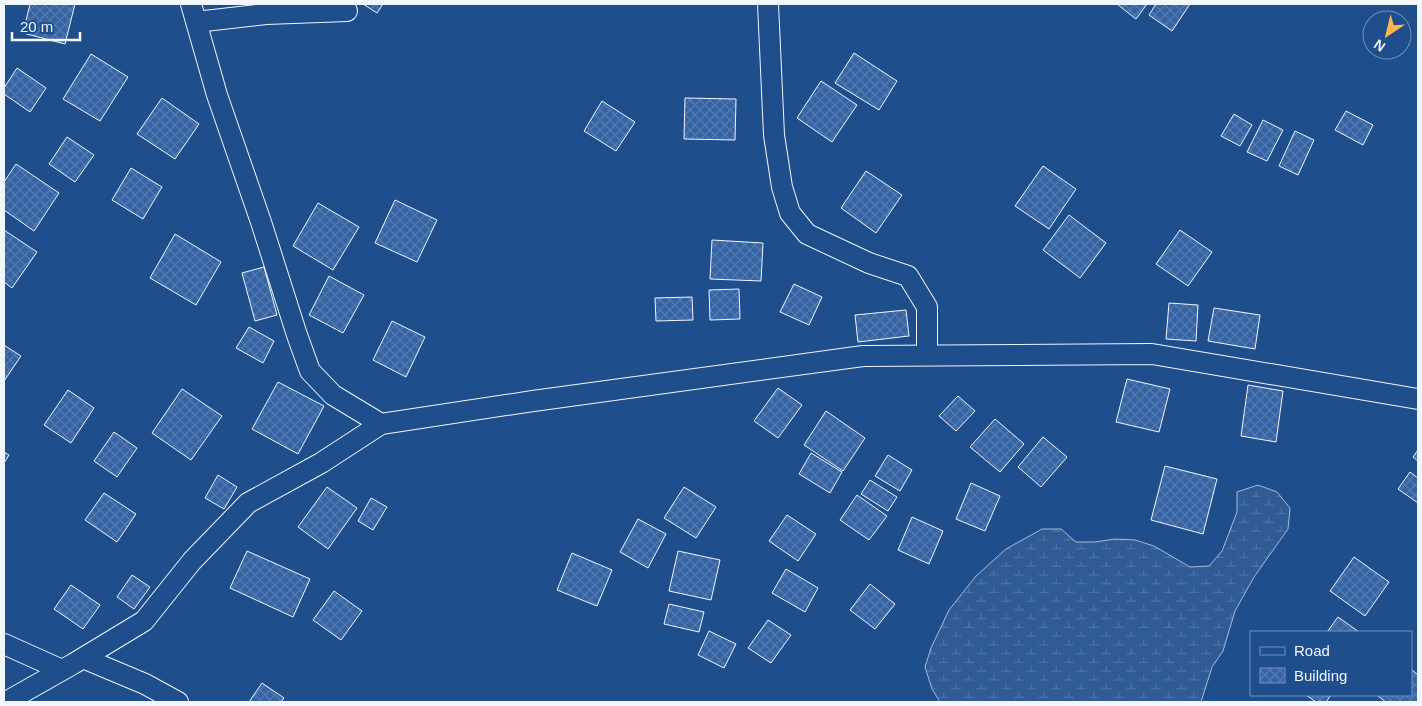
<svg xmlns="http://www.w3.org/2000/svg" width="1422" height="706" font-family="Arial,sans-serif">
<defs>
<pattern id="wetland-marsh" width="20" height="14" patternUnits="userSpaceOnUse" patternTransform="scale(1.25)"><rect width="20" height="14" fill="#305b95"/><path d="M1 5h8M5 5V1M11 12h8M15 12V8" fill="none" stroke="#4e73a5"/></pattern>
<pattern id="building-cross-hatch" width="8" height="8" patternUnits="userSpaceOnUse" patternTransform="scale(1.25)"><rect width="8" height="8" fill="#3563a3"/><path d="M0 0l8 8M0 8l8-8" fill="none" stroke="#537ab1"/></pattern>
</defs>
<rect width="100%" height="100%" fill="#1f4e8c"/>
<path fill="url(#wetland-marsh)" stroke="#a8bbd7" d="M 1258,485 L 1277,492 L 1290,508 L 1288,529 L 1254,577 L 1235,611 L 1223,651 L 1212,667 L 1201,702 L 940,702 L 932,689 L 925,667 L 931,648 L 949,610 L 976,576 L 1006,549 L 1042,529 L 1061,529 L 1076,542 L 1095,542 L 1115,539 L 1135,540 L 1154,546 L 1190,567 L 1209,566 L 1222,551 L 1237,512 L 1237,492 Z"/>
<path fill="url(#building-cross-hatch)" stroke="#f2f6ff" d="M 30,4 L 75,4 L 65,44 L 23,33 Z
M 363,4 L 383,4 L 377,13 Z
M 1117,4 L 1147,4 L 1136,19 Z
M 1156,4 L 1190,4 L 1172,31 L 1149,15 Z
M 854,53 L 897,81 L 879,110 L 835,83 Z
M 91,54 L 128,77 L 100,121 L 63,99 Z
M 17,68 L 46,88 L 30,112 L 4,94 L 4,88 Z
M 821,81 L 857,105 L 832,142 L 797,118 Z
M 162,98 L 199,124 L 175,159 L 137,134 Z
M 685,98 L 736,99 L 735,140 L 684,139 Z
M 602,101 L 635,122 L 616,151 L 584,131 Z
M 1346,111 L 1373,125 L 1363,145 L 1335,130 Z
M 1234,114 L 1252,125 L 1240,146 L 1221,136 Z
M 1263,120 L 1283,130 L 1267,161 L 1247,152 Z
M 1295,131 L 1314,140 L 1298,175 L 1279,166 Z
M 67,137 L 94,155 L 75,182 L 49,164 Z
M 16,164 L 59,193 L 34,231 L 4,210 L 4,182 Z
M 1043,166 L 1076,189 L 1049,229 L 1015,206 Z
M 131,168 L 162,187 L 143,219 L 112,200 Z
M 866,171 L 902,195 L 876,233 L 841,208 Z
M 395,200 L 437,220 L 417,262 L 375,243 Z
M 318,203 L 359,227 L 333,270 L 293,246 Z
M 1069,215 L 1106,243 L 1080,278 L 1043,250 Z
M 4,230 L 37,252 L 12,288 L 4,282 Z
M 1180,230 L 1212,252 L 1188,286 L 1156,264 Z
M 175,234 L 221,262 L 196,305 L 150,278 Z
M 712,240 L 763,243 L 761,281 L 710,279 Z
M 264,267 L 277,315 L 255,321 L 242,273 Z
M 329,276 L 364,295 L 343,333 L 309,315 Z
M 794,284 L 822,297 L 809,325 L 780,312 Z
M 739,289 L 740,319 L 710,320 L 709,290 Z
M 692,297 L 693,320 L 656,321 L 655,298 Z
M 1169,303 L 1198,305 L 1196,341 L 1166,339 Z
M 1214,308 L 1260,315 L 1255,349 L 1208,341 Z
M 906,310 L 909,336 L 858,342 L 855,315 Z
M 392,321 L 425,337 L 406,377 L 373,360 Z
M 249,327 L 274,341 L 263,363 L 236,348 Z
M 4,345 L 21,356 L 4,381 Z
M 1127,379 L 1170,389 L 1159,432 L 1116,422 Z
M 278,382 L 324,406 L 298,454 L 252,429 Z
M 1248,385 L 1283,391 L 1276,442 L 1241,436 Z
M 778,388 L 802,405 L 778,438 L 754,421 Z
M 182,389 L 222,416 L 191,460 L 152,433 Z
M 68,390 L 94,408 L 71,443 L 44,425 Z
M 958,396 L 975,411 L 956,431 L 939,416 Z
M 826,411 L 865,438 L 843,471 L 804,445 Z
M 995,419 L 1024,444 L 1000,472 L 970,447 Z
M 114,432 L 137,448 L 117,477 L 94,461 Z
M 1043,437 L 1067,457 L 1041,487 L 1018,467 Z
M 1418,450 L 1418,461 L 1413,457 Z
M 4,452 L 9,455 L 4,463 Z
M 811,453 L 842,472 L 830,493 L 799,474 Z
M 888,455 L 912,470 L 900,491 L 875,476 Z
M 1165,466 L 1217,479 L 1203,534 L 1151,520 Z
M 1410,472 L 1418,478 L 1418,503 L 1398,489 Z
M 218,475 L 237,487 L 224,509 L 205,498 Z
M 870,480 L 897,497 L 888,511 L 861,494 Z
M 971,483 L 1000,496 L 985,531 L 956,519 Z
M 327,487 L 357,508 L 328,549 L 298,527 Z
M 684,487 L 716,507 L 696,538 L 664,518 Z
M 104,493 L 136,514 L 117,542 L 85,520 Z
M 857,495 L 887,516 L 869,540 L 840,520 Z
M 371,498 L 387,507 L 373,530 L 358,521 Z
M 787,515 L 816,534 L 798,561 L 769,541 Z
M 912,517 L 943,531 L 929,564 L 898,550 Z
M 638,519 L 666,534 L 648,568 L 620,552 Z
M 247,551 L 310,579 L 293,617 L 230,588 Z
M 678,551 L 720,560 L 711,600 L 669,591 Z
M 572,553 L 612,570 L 597,606 L 557,590 Z
M 1354,557 L 1389,582 L 1365,616 L 1330,591 Z
M 786,569 L 818,588 L 805,612 L 772,593 Z
M 132,575 L 150,587 L 134,609 L 117,597 Z
M 870,584 L 895,604 L 875,629 L 850,610 Z
M 71,585 L 100,605 L 83,629 L 54,609 Z
M 334,591 L 362,611 L 341,640 L 313,620 Z
M 669,604 L 704,612 L 699,632 L 664,624 Z
M 1338,617 L 1359,632 L 1327,632 Z
M 768,620 L 791,635 L 771,663 L 748,648 Z
M 709,631 L 736,644 L 724,668 L 698,655 Z
M 1411,669 L 1418,675 L 1418,702 L 1386,702 L 1378,696 L 1379,695 L 1411,695 Z
M 262,683 L 284,698 L 281,702 L 249,702 Z
M 1306,695 L 1331,695 L 1326,702 L 1316,702 Z"/>
<g fill="none" stroke-linecap="round" stroke-linejoin="round">
<g stroke="#f2f6ff" stroke-width="22">
<path id="street" d="M 191,4 L 217,95 L 261,222 L 297,335 L 310,371 L 333,395 L 381,424
M 768,4 L 774,135 L 782,187 L 790,213 L 807,234 L 869,263 L 908,276 L 927,307 L 927,355
M 196,22 L 266,14 L 347,11
M 4,644 L 62,670
M 83,658 L 145,684 L 178,702
M 6,702 L 73,664 L 144,621 L 192,561 L 248,503 L 321,463 L 381,424 L 533,401 L 863,356 L 1152,354 L 1418,399"/>
</g>
<use href="#street" stroke="#1f4e8c" stroke-width="20"/>
</g>
<rect width="1422" height="706" fill="none" stroke="#f2f6ff" stroke-width="10"/>
<rect x="1250" y="631" width="162" height="65" fill="#1f4e8c" stroke="#7391ba"/>
<rect x="1260" y="647" width="25" height="8" fill="#1f4e8c" stroke="#7391ba"/>
<text x="1294" y="656" font-size="15" fill="#f2f6ff">Road</text>
<rect x="1260" y="668" width="25" height="15" fill="url(#building-cross-hatch)" stroke="#7391ba"/>
<text x="1294" y="681" font-size="15" fill="#f2f6ff">Building</text>
<g transform="translate(1387 35) rotate(215)"><circle r="24" fill="#1f4e8c" stroke="#7391ba"/>
<path d="M0-4L9 19L0 12L-9 19Z" fill="#ffb74d"/>
<text y="-8" font-size="14" font-weight="bold" text-anchor="middle" fill="#f2f6ff">N</text>
</g>
<path d="M12 32v8h68v-8" fill="none" stroke="#f2f6ff" stroke-width="2.5"/>
<text x="20" y="32" font-size="15" fill="#f2f6ff" stroke="#1f4e8c" stroke-width="4" paint-order="stroke">20 m</text>
</svg>
